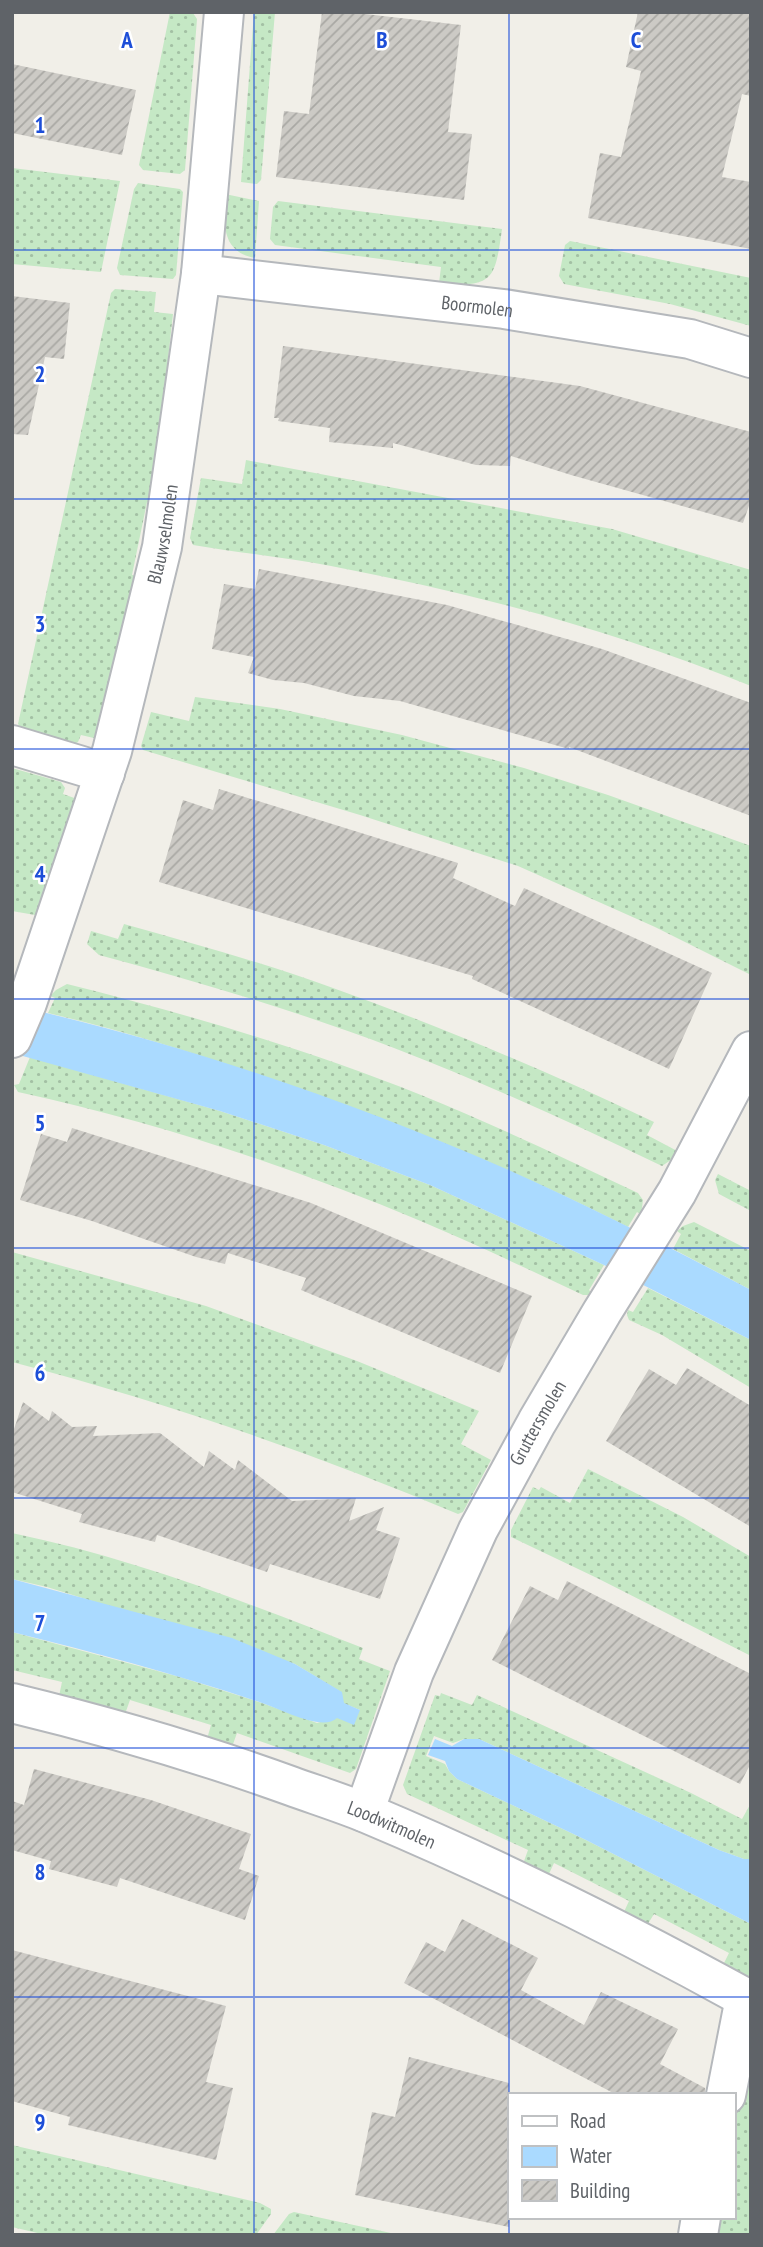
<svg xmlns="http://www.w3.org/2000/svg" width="763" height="2247" font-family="'PT Sans Narrow',sans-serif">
<defs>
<pattern id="grass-dots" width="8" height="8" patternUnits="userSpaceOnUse" patternTransform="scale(1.75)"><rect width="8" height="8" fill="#c5e8c5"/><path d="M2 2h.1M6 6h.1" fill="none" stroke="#a3c0a4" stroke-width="1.8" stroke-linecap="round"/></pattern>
<pattern id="building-hatch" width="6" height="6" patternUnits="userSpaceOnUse" patternTransform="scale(1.75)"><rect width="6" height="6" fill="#cccac5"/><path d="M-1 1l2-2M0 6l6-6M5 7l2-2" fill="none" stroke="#a9a8a4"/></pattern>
</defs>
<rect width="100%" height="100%" fill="#f1efe8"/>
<path fill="url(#grass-dots)" d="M 170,12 L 193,13 L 197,19 L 185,170 L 180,174 L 143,170 L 139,165 Z
M 254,12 L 275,12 L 261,180 L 257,184 L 241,182 Z
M 12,168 L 120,181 L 101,272 L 12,264 Z
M 138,183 L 180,189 L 183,192 L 176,275 L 173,279 L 120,275 L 117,268 L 134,189 Z
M 225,194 L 259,201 L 255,258 C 220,252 224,221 225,194 Z
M 278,201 L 502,229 C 495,280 493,288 439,283 L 441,267 L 275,245 L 270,239 L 273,207 Z
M 570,241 L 751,278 L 751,326 L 670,304 L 564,284 L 559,276 L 565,245 Z
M 115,289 L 156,292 L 154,312 L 173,314 L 167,368 L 174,369 L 154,503 L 147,502 L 132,575 L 139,576 L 98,739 L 81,735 L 78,742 L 74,744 L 22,729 L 18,724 L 111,293 Z
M 246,460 L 612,529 L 751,570 L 751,686 C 616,631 473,593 331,566 C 285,557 239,553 193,545 L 190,538 L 201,478 L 242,484 Z
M 195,697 L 280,709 L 402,735 L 524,768 L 608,795 L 751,846 L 751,975 L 655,927 L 518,866 L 360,815 L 143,750 L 141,746 L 151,712 L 189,721 Z
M 12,768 L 61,782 L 65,788 L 63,794 L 80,800 L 43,909 L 35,915 L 12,911 Z
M 124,924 C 194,944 265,963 333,988 C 442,1027 549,1072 654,1122 L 647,1135 L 681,1153 L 662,1166 C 574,1124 485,1083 394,1048 C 297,1011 199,982 99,955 L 87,944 L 91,931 L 118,939 Z
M 67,984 C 187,1014 306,1049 421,1095 C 495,1125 566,1159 638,1193 L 643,1200 L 641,1215 L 637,1212 L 628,1227 C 524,1174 418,1131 308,1093 C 223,1062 137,1034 48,1013 L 55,998 L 50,996 L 56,990 Z
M 30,1057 L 220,1111 L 324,1145 L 430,1185 L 604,1265 L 589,1290 L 592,1293 L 590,1295 L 583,1295 C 530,1270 477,1245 423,1222 C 293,1167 156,1122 18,1092 L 14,1085 L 19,1084 Z
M 718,1174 L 751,1191 L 751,1211 L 719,1194 L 715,1180 Z
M 694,1222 L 751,1251 L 751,1290 L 673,1249 L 681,1234 L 677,1231 L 683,1226 Z
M 12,1252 L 206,1306 L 357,1361 L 479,1411 L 461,1444 L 491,1460 L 463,1512 L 458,1514 C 313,1453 165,1402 12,1362 Z
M 648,1288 L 751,1340 L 751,1388 L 662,1335 L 629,1320 L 627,1315 L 628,1310 L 633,1312 Z
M 588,1469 L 683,1517 L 751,1557 L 751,1656 L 597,1578 L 511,1537 L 511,1530 L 533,1487 L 539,1490 L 541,1487 L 570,1503 Z
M 12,1533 C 133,1558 249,1603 363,1648 L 359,1659 L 390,1671 L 356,1769 L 350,1773 L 237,1733 L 232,1747 L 207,1739 L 211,1725 L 130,1700 L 125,1714 L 59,1696 L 62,1682 L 12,1670 L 12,1632 L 180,1677 L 262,1703 L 317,1723 L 360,1710 L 343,1703 L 341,1692 L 295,1664 L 47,1587 L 12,1579 Z
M 441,1693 L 472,1705 L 477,1695 L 691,1793 L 742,1819 L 751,1803 L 751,1859 L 744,1859 L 719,1850 L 479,1739 L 464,1739 L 453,1743 L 434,1736 L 426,1756 L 445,1764 L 449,1771 L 457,1779 L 586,1840 L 751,1924 L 751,1982 L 722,1967 L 729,1953 L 654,1914 L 646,1927 L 623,1914 L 629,1901 L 554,1863 L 548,1876 L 523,1864 L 528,1850 L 407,1794 L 403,1785 L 435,1695 L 440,1696 Z
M 744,2080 L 751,2082 L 751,2235 L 713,2235 L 716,2217 L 733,2217 L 733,2132 Z
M 12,2145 L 260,2203 L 271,2209 L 271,2214 L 256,2235 L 46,2235 L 12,2227 Z
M 294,2212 L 400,2235 L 273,2235 L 289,2214 Z"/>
<path fill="#aadaff" d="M 12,1005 C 180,1043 346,1099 504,1168 C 588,1205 669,1247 751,1290 L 751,1340 L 604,1265 L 430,1185 L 324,1145 L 220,1111 L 12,1053 Z
M 12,1579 L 232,1638 L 295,1664 L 342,1692 L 344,1703 L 360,1710 L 354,1725 L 337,1718 C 322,1732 281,1709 262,1703 C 180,1675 96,1653 12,1632 Z
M 435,1739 L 452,1746 L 464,1739 L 479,1739 L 719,1850 L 744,1859 L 751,1859 L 751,1924 L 586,1840 L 457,1779 L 449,1771 L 445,1761 L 428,1755 Z"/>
<path fill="url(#building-hatch)" d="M 322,12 L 348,12 L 461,25 L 448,132 L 472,134 L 464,200 L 276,177 L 284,111 L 309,114 Z
M 638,12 L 751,12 L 751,96 L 742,94 L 722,177 L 751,182 L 751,249 L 588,218 L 600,153 L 621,157 L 641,71 L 626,67 Z
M 12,64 L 136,90 L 122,155 L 12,133 Z
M 12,296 L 70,303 L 64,359 L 45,357 L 28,435 L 12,434 Z
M 283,346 L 580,386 L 751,432 L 751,500 L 743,523 L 571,475 L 511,456 L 510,466 L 476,465 L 393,443 L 393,448 L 329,442 L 330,428 L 278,421 L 279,418 L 274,418 Z
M 259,569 L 447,605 L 602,649 L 751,703 L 751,816 L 569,747 L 569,749 L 400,701 L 354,696 L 304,683 L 273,680 L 248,673 L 254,657 L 212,649 L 224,584 L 255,589 Z
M 219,789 L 458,863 L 453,878 L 515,906 L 524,888 L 712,973 L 669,1069 L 472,979 L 473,976 L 159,882 L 183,800 L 213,810 Z
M 72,1128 L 311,1203 L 532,1296 L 500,1373 L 301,1290 L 306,1278 L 228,1253 L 225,1264 L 196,1257 L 92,1221 L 20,1200 L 41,1134 L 67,1142 Z
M 687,1368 L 751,1406 L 751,1527 L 606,1441 L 649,1369 L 676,1385 Z
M 23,1402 L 49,1421 L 52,1411 L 72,1427 L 97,1426 L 93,1436 L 160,1433 L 204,1467 L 209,1451 L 235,1470 L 238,1460 L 292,1501 L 356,1498 L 349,1521 L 384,1507 L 376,1530 L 400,1538 L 380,1599 L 270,1564 L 267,1572 L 157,1535 L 155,1542 L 79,1522 L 82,1514 L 12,1492 L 12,1435 Z
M 567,1581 L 751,1674 L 751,1763 L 740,1784 L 492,1660 L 530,1586 L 558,1600 Z
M 34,1769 L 151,1800 L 251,1834 L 239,1869 L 259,1876 L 245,1920 L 120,1878 L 117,1887 L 49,1869 L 51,1861 L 12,1850 L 12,1801 L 24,1805 Z
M 462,1919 L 538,1958 L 521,1990 L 584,2025 L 601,1992 L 678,2029 L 660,2064 L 705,2088 L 705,2095 L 617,2095 L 404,1983 L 426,1942 L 445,1952 Z
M 12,1950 L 226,2006 L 206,2082 L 233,2088 L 216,2160 L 68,2125 L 70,2117 L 12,2101 Z
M 409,2057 L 509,2083 L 509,2227 L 355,2195 L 372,2112 L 395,2117 Z"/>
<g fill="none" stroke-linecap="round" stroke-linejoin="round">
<g stroke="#b5b8bc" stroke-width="42">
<g id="minor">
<path id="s1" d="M 201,274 L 504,309 L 690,339 L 751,358"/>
<path d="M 12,745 L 105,773"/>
<path id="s2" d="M 12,1038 L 27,1003 L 112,751 L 162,547 L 201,274 L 224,12"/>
<path id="s3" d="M 12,1703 C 107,1726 200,1753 291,1786 C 316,1795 341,1803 366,1813 C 497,1868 626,1932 751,2001"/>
<path id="s4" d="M 364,1812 L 414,1672 L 478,1530 L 537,1422 L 602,1312 L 677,1192 L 751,1051"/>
<path d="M 726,2095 L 745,1998"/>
<path d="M 698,2235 L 701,2217"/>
</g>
</g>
<use href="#minor" stroke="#fff" stroke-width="38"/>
</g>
<path fill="none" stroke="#1d4ed8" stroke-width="2" stroke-opacity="0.55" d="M 254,12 L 254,2235M 509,12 L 509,2235M 12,250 L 751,250M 12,499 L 751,499M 12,749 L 751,749M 12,999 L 751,999M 12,1248 L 751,1248M 12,1498 L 751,1498M 12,1748 L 751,1748M 12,1997 L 751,1997"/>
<g text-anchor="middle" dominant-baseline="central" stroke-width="5" stroke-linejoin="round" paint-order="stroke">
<g font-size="19" fill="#5f6368" stroke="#fff">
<text stroke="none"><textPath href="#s1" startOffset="278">Boormolen</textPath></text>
<text stroke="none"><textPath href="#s2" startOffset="527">Blauwselmolen</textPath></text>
<text stroke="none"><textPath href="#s4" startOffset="427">Gruttersmolen</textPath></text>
<text stroke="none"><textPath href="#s3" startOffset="399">Loodwitmolen</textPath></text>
</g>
</g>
<g font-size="23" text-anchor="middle" font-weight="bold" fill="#1d4ed8" stroke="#fff" stroke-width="5" stroke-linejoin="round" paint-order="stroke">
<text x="127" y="48">A</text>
<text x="382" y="48">B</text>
<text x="636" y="48">C</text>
<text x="40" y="133">1</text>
<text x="40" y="382">2</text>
<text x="40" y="632">3</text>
<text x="40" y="882">4</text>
<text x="40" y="1131">5</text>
<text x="40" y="1381">6</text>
<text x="40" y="1631">7</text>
<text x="40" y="1880">8</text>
<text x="40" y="2130">9</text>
</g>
<rect width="763" height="2247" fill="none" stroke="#5f6368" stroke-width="28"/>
<rect x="508" y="2093" width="228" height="126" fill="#ffffff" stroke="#bfc1c3" stroke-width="2"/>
<rect x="522" y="2116" width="35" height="10" fill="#ffffff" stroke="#bfc1c3" stroke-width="2"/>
<text x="570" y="2128" font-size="21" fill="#5f6368">Road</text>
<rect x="522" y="2146" width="35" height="21" fill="#aadaff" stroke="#bfc1c3" stroke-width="2"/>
<text x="570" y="2163" font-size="21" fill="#5f6368">Water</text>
<rect x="522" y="2180" width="35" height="21" fill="url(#building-hatch)" stroke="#bfc1c3" stroke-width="2"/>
<text x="570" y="2198" font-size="21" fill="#5f6368">Building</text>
</svg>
